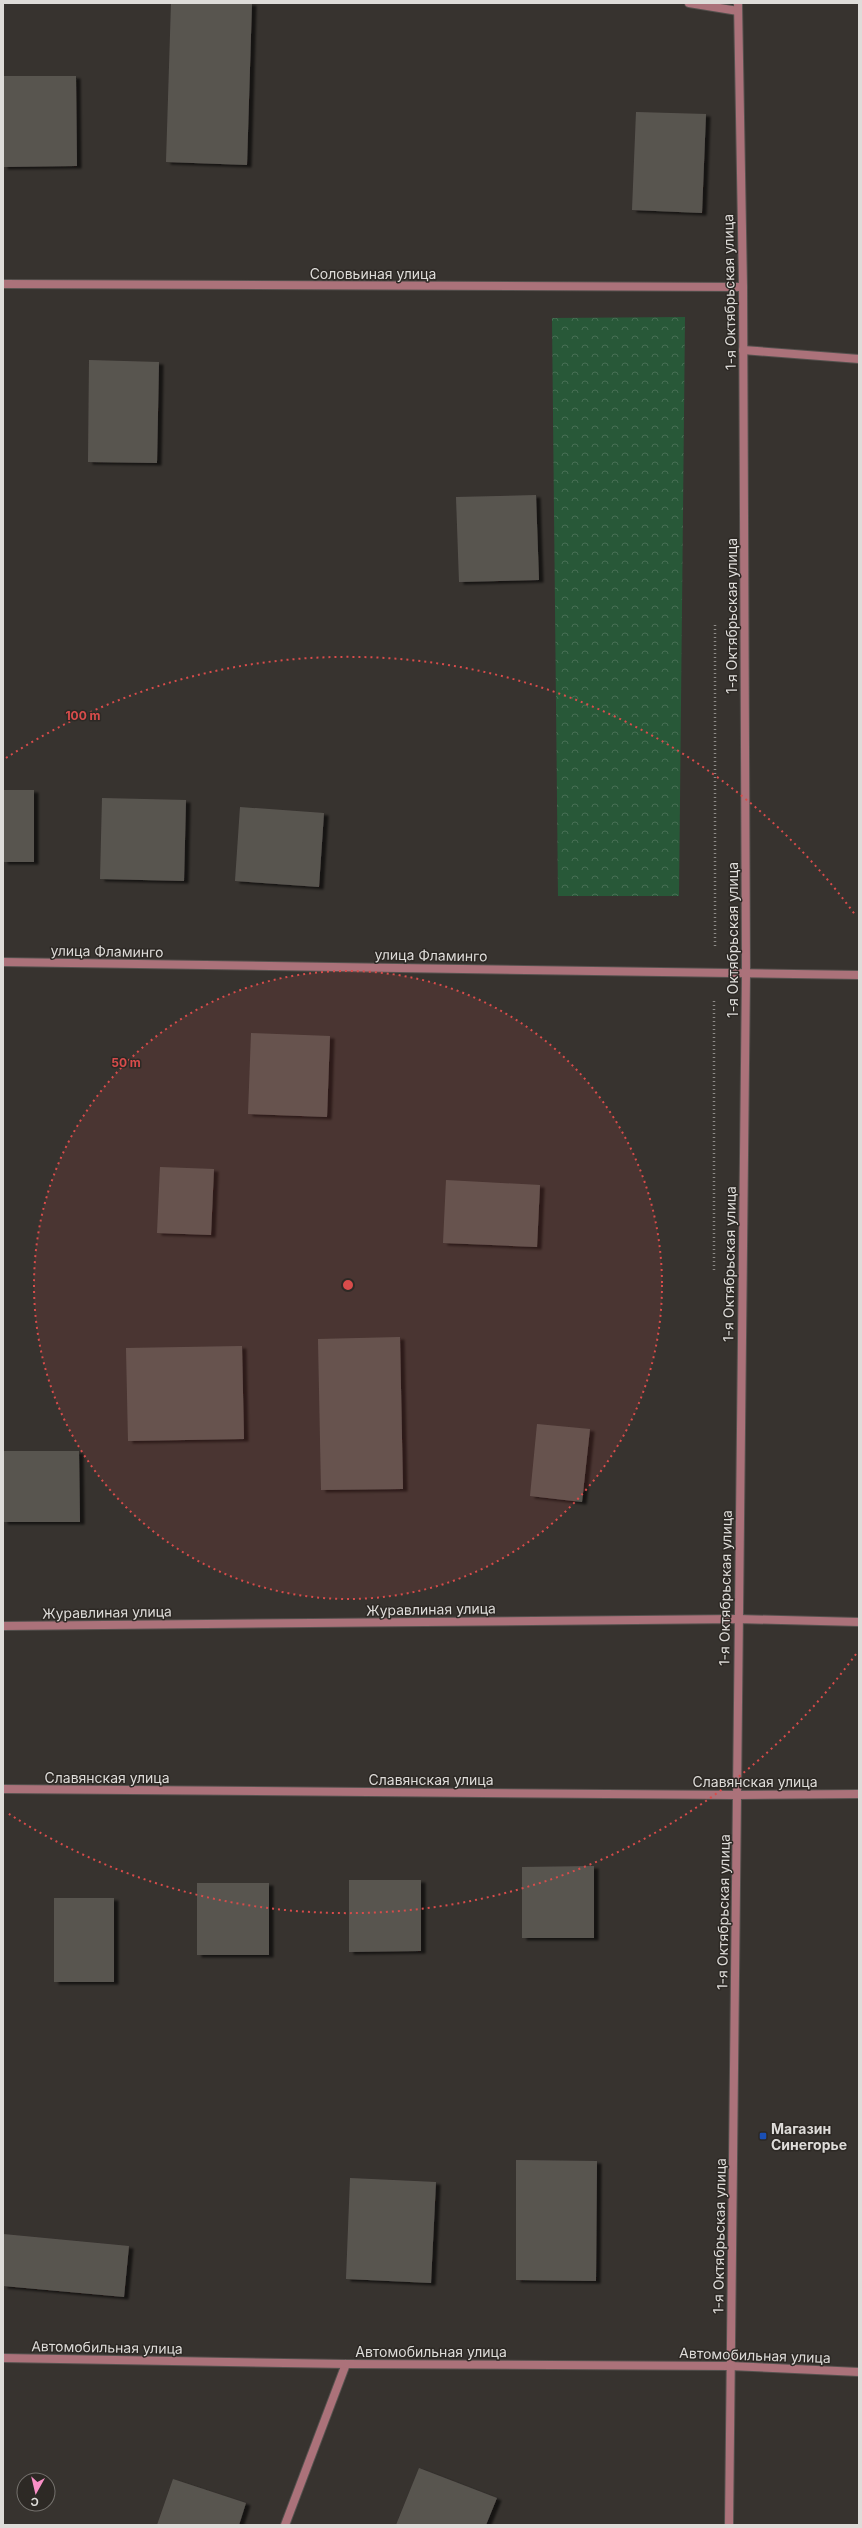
<svg xmlns="http://www.w3.org/2000/svg" width="862" height="2528" font-family="Inter,sans-serif">
<defs>
<pattern id="park-crowns" width="20" height="18" patternUnits="userSpaceOnUse"><rect width="20" height="18" fill="#285838"/><path d="M2 6a3 3 0 1 1 6 0M12 15a3 3 0 1 1 6 0" fill="none" stroke="#476f54"/></pattern>
<filter id="shadow"><feDropShadow dx="4.5" dy="2.5" stdDeviation="1" flood-color="#0009"/></filter>
</defs>
<rect width="100%" height="100%" fill="#37332f"/>
<path fill="url(#park-crowns)" d="M 685,317 L 679,896 L 558,896 L 552,318 Z"/>
<path fill="#595550" filter="url(#shadow)" d="M 171,3 L 252,3 L 247,165 L 166,162 Z
M 3,76 L 76,76 L 77,166 L 3,167 Z
M 636,112 L 706,114 L 702,213 L 632,210 Z
M 89,360 L 159,362 L 157,463 L 88,462 Z
M 536,495 L 539,580 L 459,582 L 456,497 Z
M 3,790 L 34,790 L 34,862 L 3,862 Z
M 102,798 L 186,800 L 184,881 L 100,879 Z
M 240,807 L 324,813 L 319,887 L 235,881 Z
M 251,1033 L 330,1036 L 327,1117 L 248,1114 Z
M 160,1167 L 214,1169 L 211,1235 L 157,1233 Z
M 446,1180 L 540,1185 L 537,1247 L 443,1243 Z
M 400,1337 L 403,1489 L 321,1490 L 318,1339 Z
M 242,1346 L 244,1439 L 128,1441 L 126,1348 Z
M 537,1424 L 590,1429 L 582,1502 L 530,1496 Z
M 3,1451 L 79,1451 L 80,1522 L 3,1522 Z
M 594,1866 L 594,1938 L 522,1938 L 522,1867 Z
M 349,1880 L 421,1880 L 421,1951 L 349,1952 Z
M 197,1883 L 269,1883 L 269,1955 L 197,1955 Z
M 54,1898 L 114,1898 L 114,1982 L 54,1982 Z
M 516,2160 L 597,2161 L 596,2281 L 516,2280 Z
M 350,2178 L 436,2182 L 431,2283 L 346,2279 Z
M 3,2234 L 129,2246 L 124,2297 L 3,2286 Z
M 419,2468 L 497,2498 L 486,2525 L 396,2525 Z
M 173,2479 L 246,2503 L 239,2525 L 157,2525 Z"/>
<g fill="none" stroke-linecap="round" stroke-linejoin="round">
<g stroke="#55514e" stroke-width="10">
<path id="service" d="M 285,2525 L 346,2364"/>
</g>
<g stroke="#55514e" stroke-width="10">
<path id="minor" d="M 689,3 L 738,11
M 3,284 L 743,287
M 743,350 L 859,359
M 3,962 L 859,975
M 3,1626 L 738,1619 L 859,1622
M 3,1789 L 737,1795 L 859,1794
M 3,2358 L 346,2364 L 730,2366 L 859,2372"/>
</g>
<g stroke="#55514e" stroke-width="10">
<path id="tertiary" d="M 729,2525 L 746,973 L 743,287 L 738,3"/>
</g>
<path stroke="#8e8b88" stroke-width="2.5" stroke-dasharray="1 3" stroke-linecap="butt" d="M 715,946 L 715,625
M 714,1270 L 714,999"/>
<use href="#service" stroke="#ab727a" stroke-width="8"/>
<use href="#minor" stroke="#ab727a" stroke-width="8"/>
<use href="#tertiary" stroke="#ab727a" stroke-width="8"/>
</g>
<circle cx="348" cy="1285" r="314" fill="#d84c4b" fill-opacity=".12"/>
<g fill="none" stroke="#d84c4b" stroke-width="2" stroke-dasharray="2 4">
<circle cx="348" cy="1285" r="314"/>
<path d="M856 1654A628 628 0 0 1 6 1812M6 758A628 628 0 0 1 856 916"/>
</g>
<rect fill="#1a4fb4" stroke="#2d2925" stroke-width="1.5" x="759" y="2132" width="8" height="8" rx="2"/>
<g text-anchor="middle" dominant-baseline="central" stroke-width="3" stroke-linejoin="round" paint-order="stroke">
<g font-size="14" fill="#dedcd9" stroke="#2d2925">
<text x="373" y="273">Соловьиная улица</text>
<text transform="translate(729 292) rotate(-91)">1-я Октябрьская улица</text>
<text transform="translate(731 616) rotate(-90)">1-я Октябрьская улица</text>
<text transform="translate(732 940) rotate(-90)">1-я Октябрьская улица</text>
<text transform="translate(107 951) rotate(1)">улица Фламинго</text>
<text transform="translate(431 955) rotate(1)">улица Фламинго</text>
<text transform="translate(729 1264) rotate(-89)">1-я Октябрьская улица</text>
<text transform="translate(725 1588) rotate(-89)">1-я Октябрьская улица</text>
<text transform="translate(431 1609) rotate(-1)">Журавлиная улица</text>
<text transform="translate(107 1612) rotate(-1)">Журавлиная улица</text>
<text x="107" y="1777">Славянская улица</text>
<text x="431" y="1779">Славянская улица</text>
<text x="755" y="1781">Славянская улица</text>
<text transform="translate(723 1912) rotate(-89)">1-я Октябрьская улица</text>
<text transform="translate(719 2236) rotate(-89)">1-я Октябрьская улица</text>
<text transform="translate(107 2347) rotate(1)">Автомобильная улица</text>
<text x="431" y="2351">Автомобильная улица</text>
<text transform="translate(755 2355) rotate(2)">Автомобильная улица</text>
</g>
<g font-size="14" font-weight="bold" fill="#dedcd9" stroke="#2d2925" text-anchor="start">
<text x="771" y="2128">Магазин<tspan x="771" dy="16">Синегорье</tspan></text>
</g>
</g>
<circle cx="348" cy="1285" r="6" fill="#d84c4b" stroke="#2d2925" stroke-width="2"/>
<g font-size="12" text-anchor="middle" font-weight="bold" fill="#d84c4b" stroke="#2d2925" stroke-width="3" stroke-linejoin="round" paint-order="stroke">
<text x="83" y="720">100 m</text>
<text x="126" y="1067">50 m</text>
</g>
<rect width="862" height="2528" fill="none" stroke="#dedcd9" stroke-width="8"/>
<g transform="translate(36 2492) rotate(188)"><circle r="19" fill="#2d2925" stroke="#74716d"/>
<path d="M0-3L7 15L0 10L-7 15Z" fill="#fa8fc7"/>
<text y="-6" font-size="11" font-weight="bold" text-anchor="middle" fill="#dedcd9">С</text>
</g>
</svg>
